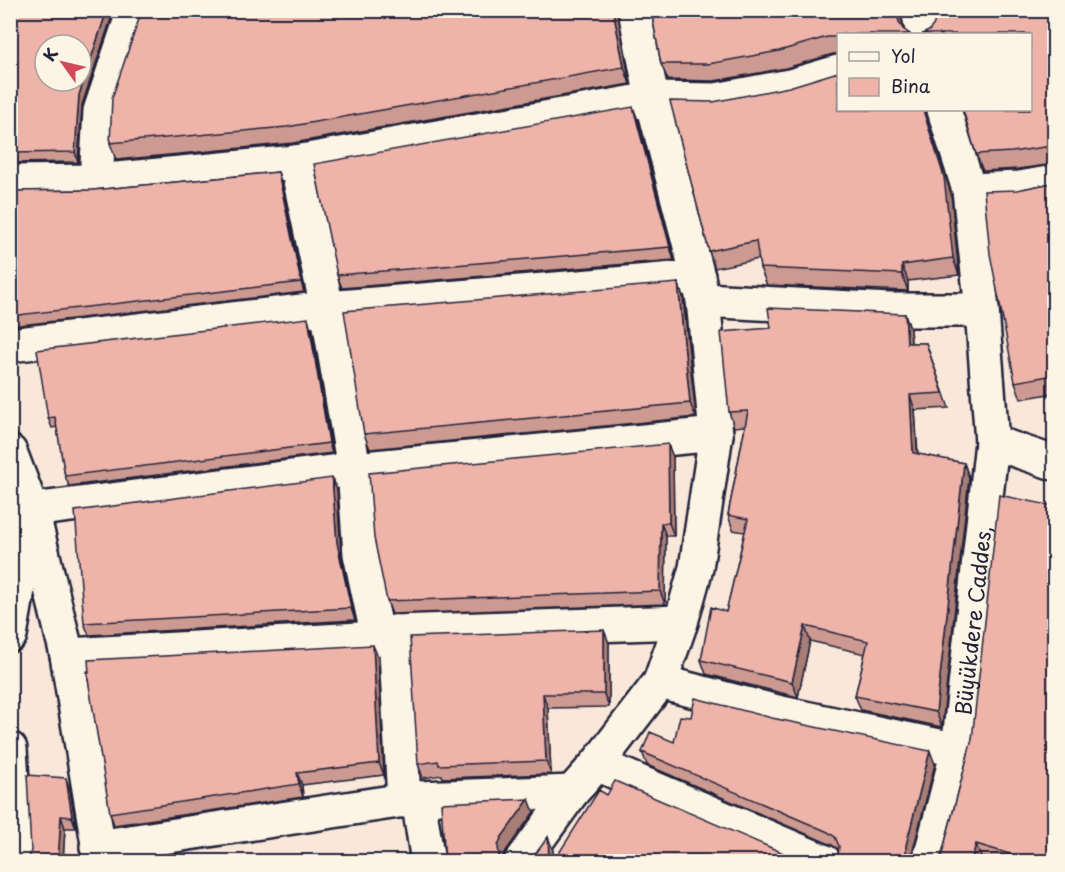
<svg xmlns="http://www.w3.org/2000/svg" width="1065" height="872" font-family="'Playpen Sans',sans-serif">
<rect width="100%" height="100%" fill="#f9e8d9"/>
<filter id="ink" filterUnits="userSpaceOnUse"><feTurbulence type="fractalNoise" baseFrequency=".0167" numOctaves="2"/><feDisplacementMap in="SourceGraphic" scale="12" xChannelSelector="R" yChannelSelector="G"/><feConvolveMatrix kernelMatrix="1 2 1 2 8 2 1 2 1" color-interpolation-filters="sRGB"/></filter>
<g filter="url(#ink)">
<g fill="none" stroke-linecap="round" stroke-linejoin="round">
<g stroke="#22223b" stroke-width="38">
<g id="minor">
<path d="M 918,10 L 923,34"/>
<path d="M 944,110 L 969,190 L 982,310 L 992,442"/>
<path d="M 296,162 L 327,308 L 354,469 L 360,554 L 378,638"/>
<path d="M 96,181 L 100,111 L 131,19 L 128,10"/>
<path d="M 10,182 L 96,181 L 296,162 L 652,99 L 716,100 L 790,86 L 838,72"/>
<path d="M 969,190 L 1020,188 L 1054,182"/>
<path d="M 703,300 L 890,310 L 982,310"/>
<path d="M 10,345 L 327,308 L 698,277"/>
<path d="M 10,452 L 32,510 L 67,655 L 101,862"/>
<path d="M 395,632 L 404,801"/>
<path d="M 10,635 L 32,510 L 354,469 L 716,434"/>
<path d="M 67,655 L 378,638 L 395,632 L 681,622"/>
<path d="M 660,682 L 781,713 L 958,750"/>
<path d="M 10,749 L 17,862"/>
<path d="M 597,764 L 825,862"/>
<path d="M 418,798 L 428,862"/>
<path d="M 97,847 L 418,798 L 572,792"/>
<path d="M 521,862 L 572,792 L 597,764 L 660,682 L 681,622 L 696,568 L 716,434 L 703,300 L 698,277 L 652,99 L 635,10"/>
<path id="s1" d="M 929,862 L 958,750 L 992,442 L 1054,463"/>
</g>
</g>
<use href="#minor" stroke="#fcf5e5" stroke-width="33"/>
</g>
<path fill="#cd9a91" stroke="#22223b" stroke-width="1.5" d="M 10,10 L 110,10 L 111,19 L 82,105 L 78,162 L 10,163 Z
M 142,10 L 617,10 L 630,84 L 293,143 L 116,160 L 110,143 Z
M 651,10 L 900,10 L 903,29 L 838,34 L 838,54 L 833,54 L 786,68 L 714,81 L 668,80 L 661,64 Z
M 1054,10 L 1054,164 L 1018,169 L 983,171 L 976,154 Z
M 926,115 L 951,194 L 959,275 L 908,281 L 908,291 L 767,285 L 760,268 L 759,259 L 715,268 L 709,251 Z
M 638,120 L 674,260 L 342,288 L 337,275 Z
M 278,172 L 281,182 L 304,292 L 12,326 L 10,321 L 10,191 L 93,190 Z
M 1054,182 L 1054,393 L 1021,399 L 1015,382 L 1017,190 L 1052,183 Z
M 678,283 L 683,297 L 696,417 L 370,449 L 364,434 Z
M 905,314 L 910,329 L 911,343 L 926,343 L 949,408 L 915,410 L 918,454 L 964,463 L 969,478 L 942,727 L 861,710 L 855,696 L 865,654 L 810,641 L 798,697 L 706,674 L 701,660 L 726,612 L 745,532 L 733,530 L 728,515 L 745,426 L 734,427 L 729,412 L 771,328 Z
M 311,329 L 332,453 L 69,486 L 65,476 L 57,427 L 52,428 L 48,418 Z
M 673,457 L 674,536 L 666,536 L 665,604 L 392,614 L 387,601 Z
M 337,490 L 341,555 L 355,620 L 89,635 L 84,623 Z
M 609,643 L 609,707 L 548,708 L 551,774 L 443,778 L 442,775 L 423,778 L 418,764 Z
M 378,657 L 384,775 L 302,785 L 303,797 L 114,825 L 110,813 Z
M 972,739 L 1054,861 L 995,861 L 981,857 L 942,854 Z
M 674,742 L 935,764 L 911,858 L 911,861 L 838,856 L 838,849 L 832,845 L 647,765 L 642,752 Z
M 70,790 L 76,828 L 65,828 L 63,861 L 27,861 Z"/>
<path fill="#a77d76" stroke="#22223b" stroke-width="1.5" d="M 107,10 L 110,10 L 111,19 L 82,105 L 78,162 L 75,152 L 79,95 Z
M 613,10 L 617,10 L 630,84 L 624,67 Z
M 896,10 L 900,10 L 904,34 L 899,22 Z
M 633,107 L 638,120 L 674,260 L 670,247 Z
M 923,110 L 926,110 L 926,115 L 951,194 L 959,275 L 953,258 Z
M 278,172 L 281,182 L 304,292 L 301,282 Z
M 902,265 L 908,281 L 908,291 L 902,274 Z
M 678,283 L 683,297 L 696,417 L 690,403 Z
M 905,314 L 910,329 L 912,358 L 907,343 Z
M 308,318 L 311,329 L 332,453 L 329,443 Z
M 910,395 L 915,410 L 918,468 L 913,453 Z
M 668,444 L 673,457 L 674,536 L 669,523 Z
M 964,463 L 969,478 L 942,727 L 936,712 Z
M 332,478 L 337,490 L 341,555 L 355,620 L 351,608 L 337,543 Z
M 661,523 L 666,536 L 665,604 L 660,591 Z
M 805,626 L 810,641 L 798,697 L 792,682 Z
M 604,630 L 609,643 L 609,707 L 604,694 Z
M 373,645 L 378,657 L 384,775 L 379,763 Z
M 543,694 L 548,708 L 551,774 L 546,761 Z
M 930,751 L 935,764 L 911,858 L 911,861 L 906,855 L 906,845 Z
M 297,773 L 302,785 L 303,797 L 299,784 Z
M 66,778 L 70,790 L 76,828 L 72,817 Z
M 529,799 L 534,812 L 506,851 L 502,859 L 503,861 L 499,857 L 498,846 L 501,838 Z
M 61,816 L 65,828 L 63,861 L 58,861 Z
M 548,837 L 553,850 L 554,861 L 549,861 Z
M 976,844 L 981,857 L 980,861 L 971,861 Z"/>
<path fill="#eeb3a9" stroke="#22223b" stroke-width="1.5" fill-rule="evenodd" d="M 10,10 L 107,10 L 79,95 L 75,152 L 10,153 ZM 45,45 L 81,45 L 81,81 L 45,81 Z
M 142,10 L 613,10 L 624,67 L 287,127 L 110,143 L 112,98 Z
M 651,10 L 896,10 L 899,22 L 903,29 L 910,34 L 838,34 L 838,38 L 837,37 L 827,37 L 779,51 L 708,64 L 661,64 Z
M 935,10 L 1054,10 L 1054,148 L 1045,147 L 1012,152 L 976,154 L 963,110 L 1030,110 L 1030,34 L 922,34 L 929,31 L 934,24 Z
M 838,72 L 838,110 L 923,110 L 944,177 L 953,258 L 902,265 L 902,274 L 760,268 L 756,241 L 709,251 L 670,101 L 713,102 L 789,87 Z
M 633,107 L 670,247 L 337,275 L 314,164 Z
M 278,172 L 301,282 L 10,316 L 10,191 L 93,190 Z
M 1054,182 L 1054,375 L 1015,382 L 990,254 L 984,191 L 1017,190 L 1052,183 Z
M 678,283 L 690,403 L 364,434 L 344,311 Z
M 768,308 L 905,314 L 907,343 L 926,343 L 943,393 L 910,395 L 913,453 L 964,463 L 936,712 L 855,696 L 868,641 L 805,626 L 792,682 L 701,660 L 711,607 L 726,612 L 748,519 L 728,515 L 748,411 L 729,412 L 721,332 L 771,328 Z
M 308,318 L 329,443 L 65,476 L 55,417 L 48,418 L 37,350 Z
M 668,444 L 669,523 L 661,523 L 660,591 L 387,601 L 374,538 L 369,473 Z
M 332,478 L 337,543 L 351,608 L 84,623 L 75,511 Z
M 999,495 L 1054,506 L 1054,861 L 1033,861 L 976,844 L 971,861 L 938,861 L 942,854 L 972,739 Z
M 604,630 L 604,694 L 543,694 L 546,761 L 439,765 L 438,761 L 418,764 L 410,637 Z
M 373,645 L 379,763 L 297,773 L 299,784 L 110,813 L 87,673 L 89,673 L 88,660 Z
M 695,698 L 772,718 L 930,751 L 906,845 L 906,855 L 911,861 L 833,861 L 838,856 L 839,846 L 835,837 L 828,832 L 642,752 L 650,732 L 674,742 L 680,716 L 691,717 Z
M 27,775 L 66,778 L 72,817 L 61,816 L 58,861 L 27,861 L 29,859 L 31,850 Z
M 615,781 L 802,861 L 554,861 L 599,790 L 607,795 Z
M 529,799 L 501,838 L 498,846 L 499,857 L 503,861 L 445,861 L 441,803 Z
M 548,837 L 549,861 L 530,861 L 531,860 Z"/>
</g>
<g text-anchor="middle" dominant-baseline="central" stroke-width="4.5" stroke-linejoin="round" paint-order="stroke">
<g font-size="21" fill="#22223b" stroke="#fcf5e5">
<text stroke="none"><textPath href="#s1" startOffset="246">Büyükdere Caddes,</textPath></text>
</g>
</g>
<rect width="1065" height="872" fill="none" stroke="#fcf5e5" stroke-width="36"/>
<rect x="18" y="18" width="1029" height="836" fill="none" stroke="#22223b" stroke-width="2" filter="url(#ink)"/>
<rect x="837" y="33" width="195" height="78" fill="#fcf5e5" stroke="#a5a1a1" stroke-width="1.5"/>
<rect x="849" y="52" width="30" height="9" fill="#fcf5e5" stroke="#a5a1a1" stroke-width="1.5"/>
<text x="891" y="63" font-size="18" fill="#22223b">Yol</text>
<rect x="849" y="78" width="30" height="18" fill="#eeb3a9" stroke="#a5a1a1" stroke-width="1.5"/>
<text x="891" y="93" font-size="18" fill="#22223b">Bina</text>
<g transform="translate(63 63) rotate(304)"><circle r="28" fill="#fcf5e5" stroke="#a5a1a1" stroke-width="1.5"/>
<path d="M0-4.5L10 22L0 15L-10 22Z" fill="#d1495b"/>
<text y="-9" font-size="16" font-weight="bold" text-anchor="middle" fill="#22223b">K</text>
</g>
</svg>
